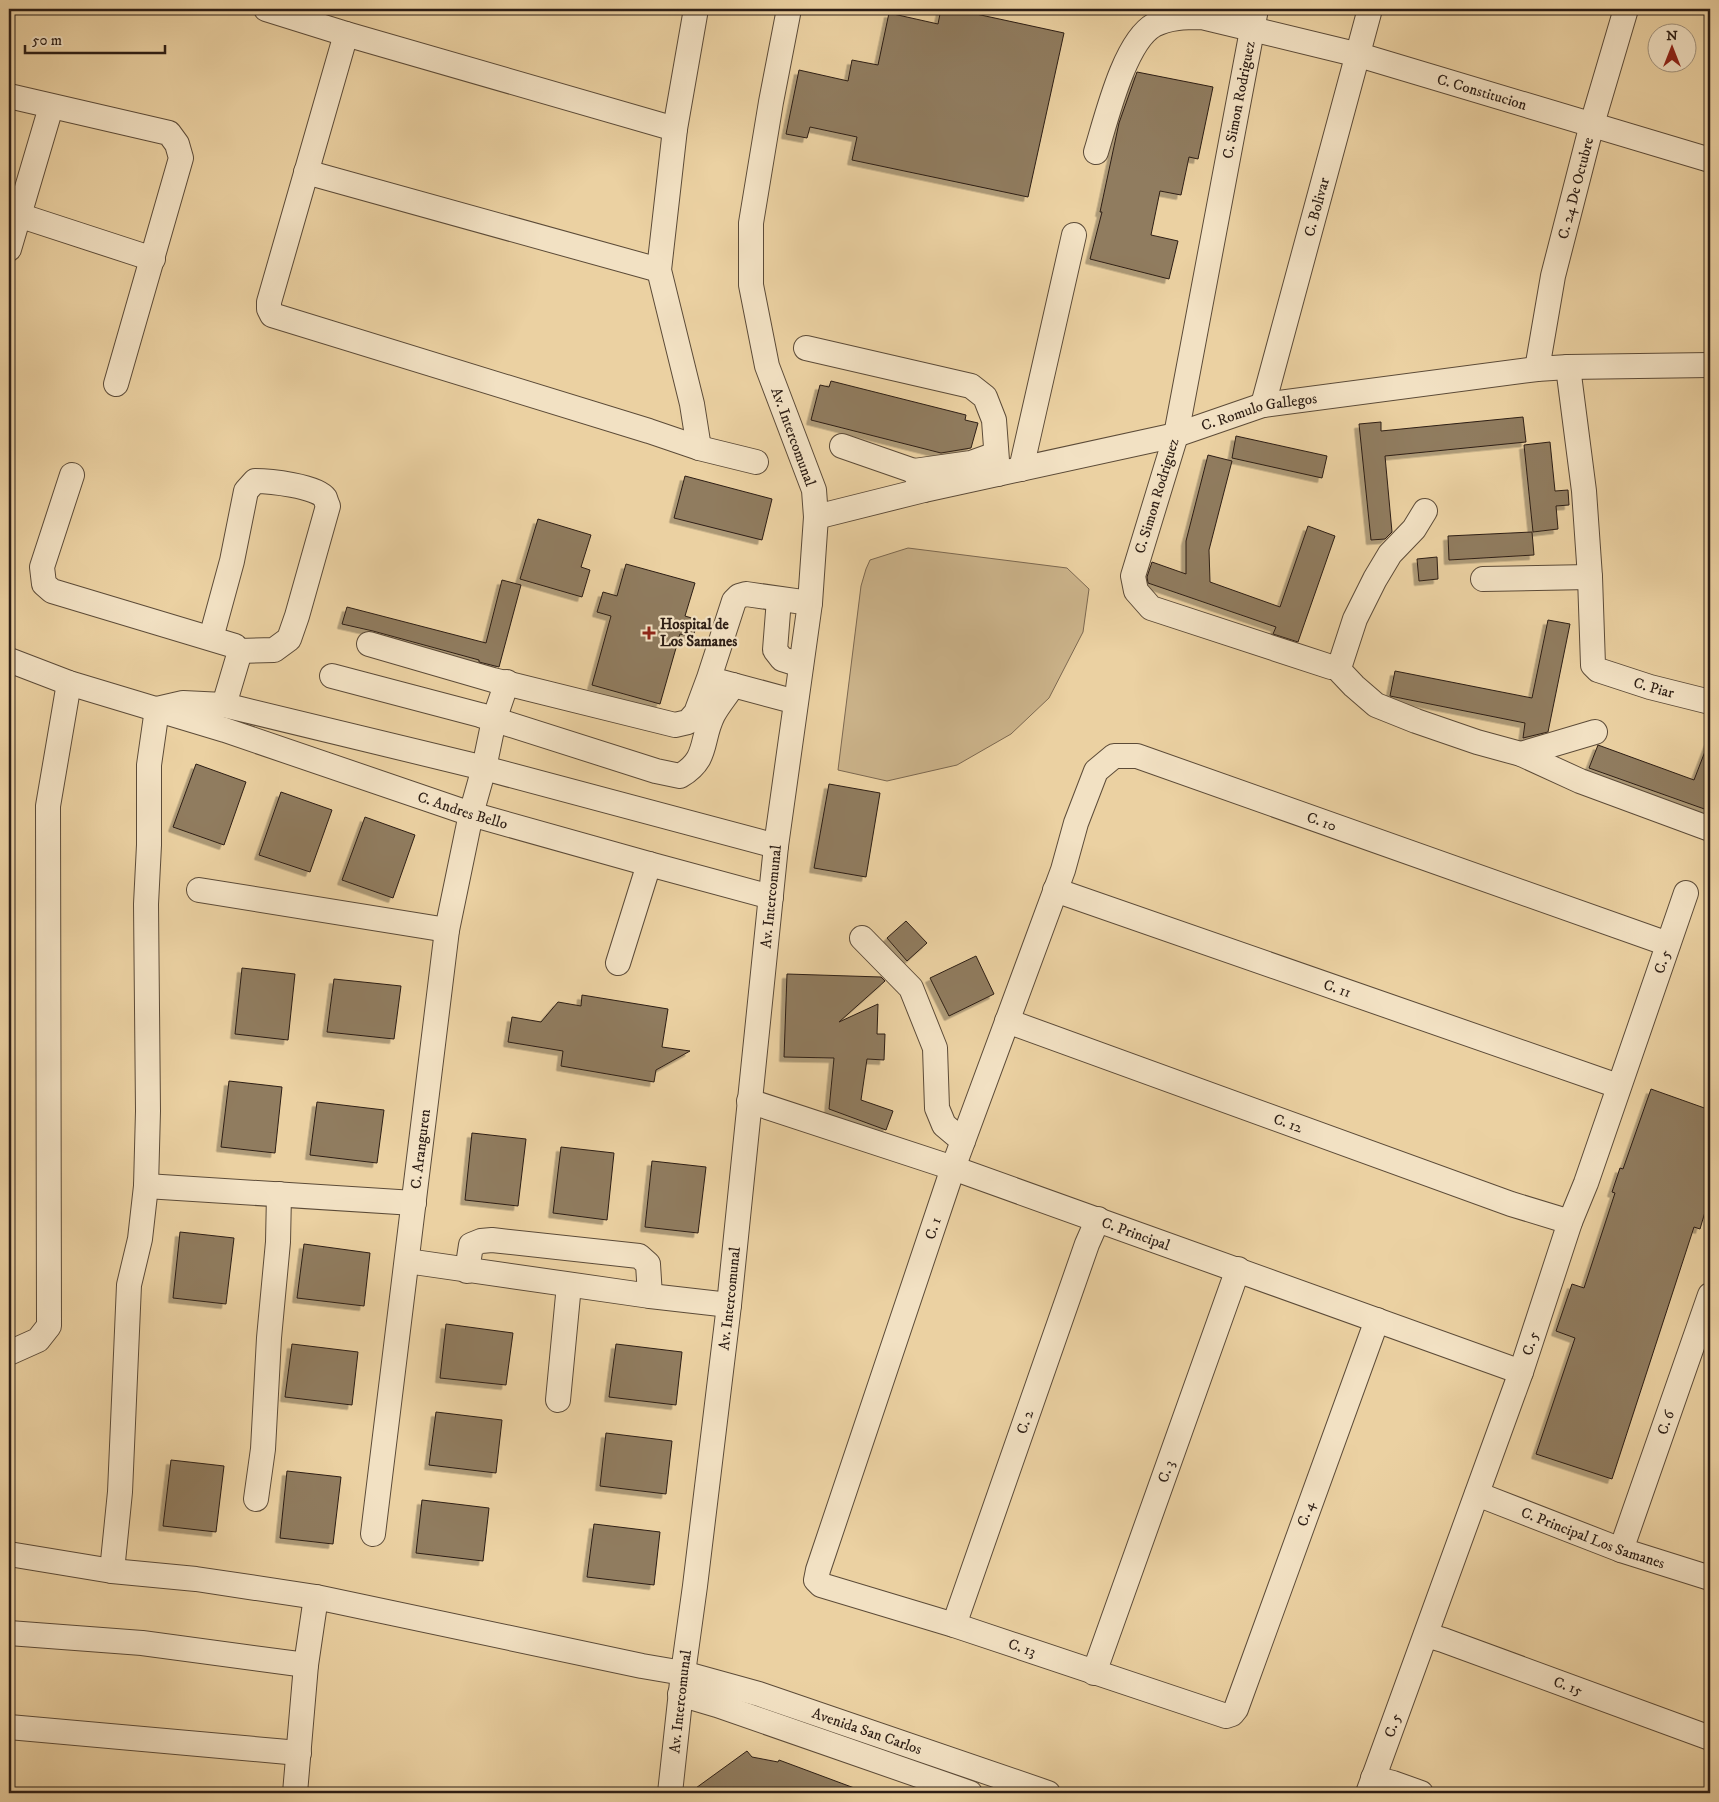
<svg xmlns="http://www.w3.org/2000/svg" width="1719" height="1802" font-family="'IM FELL DW Pica',serif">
<defs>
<filter id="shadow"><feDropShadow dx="-4.5" dy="4.5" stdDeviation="0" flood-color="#0004"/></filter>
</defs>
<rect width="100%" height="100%" fill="#ebd1a2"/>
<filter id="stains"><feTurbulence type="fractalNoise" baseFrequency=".004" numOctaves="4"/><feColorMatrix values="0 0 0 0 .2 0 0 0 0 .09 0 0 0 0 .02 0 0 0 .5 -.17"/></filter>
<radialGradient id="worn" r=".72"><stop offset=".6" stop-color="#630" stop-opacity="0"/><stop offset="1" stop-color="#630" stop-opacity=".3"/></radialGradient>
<path fill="#cbb38a" stroke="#7c6850" d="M 908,548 L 1067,568 L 1089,589 L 1083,632 L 1049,698 L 1011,734 L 957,765 L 887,781 L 838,770 L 861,586 L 866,569 L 870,560 Z"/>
<path fill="#907b5e" stroke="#2d1e15" filter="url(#shadow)" d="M 941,9 L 953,9 L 1064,33 L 1028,197 L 852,160 L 857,137 L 810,127 L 807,138 L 786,134 L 799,70 L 848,81 L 852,60 L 878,65 L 889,13 L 938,24 Z
M 1137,72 L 1213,87 L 1198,159 L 1189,157 L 1181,195 L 1160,191 L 1151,235 L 1178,241 L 1169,279 L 1090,259 L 1102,212 L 1100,212 L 1119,123 Z
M 831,381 L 966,415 L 965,420 L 978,423 L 971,448 L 941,453 L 811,420 L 820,385 L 829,387 Z
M 1523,417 L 1526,442 L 1385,456 L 1392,532 L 1385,539 L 1371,540 L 1359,424 L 1381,422 L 1381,431 Z
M 1236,436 L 1327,456 L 1322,478 L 1232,458 Z
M 1550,442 L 1555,491 L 1568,490 L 1569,505 L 1556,506 L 1558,529 L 1533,532 L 1524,445 Z
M 1208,455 L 1232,461 L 1209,550 L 1210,582 L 1280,607 L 1308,526 L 1335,536 L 1298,642 L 1273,634 L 1276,627 L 1148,583 L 1147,577 L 1152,562 L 1186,574 L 1186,541 Z
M 685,476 L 772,499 L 762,540 L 674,518 Z
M 538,519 L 591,535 L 581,567 L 590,570 L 582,597 L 520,579 Z
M 1532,532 L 1534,555 L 1449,560 L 1448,536 Z
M 1437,557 L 1438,579 L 1419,581 L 1417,559 Z
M 626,564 L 695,583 L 685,616 L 698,620 L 693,637 L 680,634 L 660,704 L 592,685 L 611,616 L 597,612 L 603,592 L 617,596 Z
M 502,580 L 521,585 L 499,667 L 479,662 L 479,660 L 373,631 L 342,624 L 347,607 L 486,643 Z
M 1548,620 L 1570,624 L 1548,732 L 1523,738 L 1525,723 L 1390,696 L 1395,671 L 1532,698 Z
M 1709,741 L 1710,741 L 1710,811 L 1589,768 L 1598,745 L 1694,780 Z
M 196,764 L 246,782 L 224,845 L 173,827 Z
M 829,784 L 880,793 L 866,877 L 814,868 Z
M 281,792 L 332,810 L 310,872 L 259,855 Z
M 365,817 L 415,835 L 393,898 L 342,880 Z
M 906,921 L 927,943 L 907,961 L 887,938 Z
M 976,956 L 994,994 L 949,1016 L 930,978 Z
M 242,968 L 295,974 L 288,1040 L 235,1034 Z
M 787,974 L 881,977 L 885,981 L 839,1022 L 878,1004 L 877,1034 L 885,1034 L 884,1060 L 867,1059 L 861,1100 L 893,1111 L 886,1130 L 829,1109 L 834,1058 L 784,1057 Z
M 334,979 L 401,986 L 394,1039 L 327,1032 Z
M 582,995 L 668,1009 L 662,1047 L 690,1051 L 656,1070 L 654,1082 L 561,1066 L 563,1051 L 508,1042 L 512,1017 L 541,1022 L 558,1002 L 581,1006 Z
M 229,1081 L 282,1087 L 275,1153 L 221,1147 Z
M 1651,1089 L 1710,1110 L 1710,1214 L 1705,1212 L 1700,1229 L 1694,1227 L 1612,1479 L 1536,1454 L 1575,1338 L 1556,1331 L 1572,1284 L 1584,1288 L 1615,1193 L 1612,1192 L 1620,1168 L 1623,1169 Z
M 317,1102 L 384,1110 L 377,1163 L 310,1155 Z
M 472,1133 L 526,1139 L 518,1206 L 465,1200 Z
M 561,1147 L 614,1153 L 607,1220 L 553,1213 Z
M 652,1161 L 706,1167 L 698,1233 L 645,1227 Z
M 180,1232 L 234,1238 L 226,1304 L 173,1298 Z
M 304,1244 L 370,1253 L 364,1306 L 297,1298 Z
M 446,1324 L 513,1333 L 506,1385 L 440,1378 Z
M 292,1344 L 358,1352 L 352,1405 L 285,1397 Z
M 616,1344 L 682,1352 L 676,1405 L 609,1397 Z
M 436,1412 L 502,1420 L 496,1473 L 429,1465 Z
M 606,1433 L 672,1441 L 666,1494 L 600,1486 Z
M 171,1460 L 224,1466 L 216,1532 L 163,1526 Z
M 287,1471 L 341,1477 L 333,1544 L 280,1538 Z
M 422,1500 L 489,1508 L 483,1561 L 416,1553 Z
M 594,1524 L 660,1532 L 654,1585 L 587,1577 Z
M 747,1751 L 752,1757 L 778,1762 L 779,1760 L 865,1792 L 865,1793 L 689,1793 Z"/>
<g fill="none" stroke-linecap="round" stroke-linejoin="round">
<g stroke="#5c4b38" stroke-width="26">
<g id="minor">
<path d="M 266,9 L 346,34 L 675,129"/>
<path d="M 696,9 L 675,129 L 659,270 L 692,404 L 699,448"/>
<path d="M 1256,9 L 1176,435 L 1133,576 L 1136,591 L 1151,608 L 1331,667 L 1340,665 L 1355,619 L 1375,579 L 1390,554 L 1414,529 L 1425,511"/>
<path d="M 346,34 L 269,302 L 269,309 L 272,315 L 649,431 L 699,448 L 756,462"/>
<path d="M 9,96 L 169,133 L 177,144 L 181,158 L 116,384"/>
<path id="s1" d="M 1096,152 C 1106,120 1124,42 1154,25 C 1169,17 1186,17 1202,17 L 1359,55 L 1710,160"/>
<path d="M 306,172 L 659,270"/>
<path d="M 9,212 L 153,259"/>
<path d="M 9,249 L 51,107"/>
<path d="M 806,348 L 971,386 L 985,397 L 994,420 L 998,474"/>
<path id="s2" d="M 1568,367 L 1584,491 L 1590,577 L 1593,665 L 1598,670 L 1650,687 L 1710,702"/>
<path id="s3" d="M 1537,369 L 1553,276 L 1592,124 L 1626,9"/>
<path id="s4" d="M 1263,405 L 1370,9"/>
<path d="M 842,446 L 914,471"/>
<path d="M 1021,469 L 1074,235"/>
<path d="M 72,475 L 42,567 L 44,584 L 52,591 L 235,646 L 238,651 L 238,658 L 224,705"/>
<path d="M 924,490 L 914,471 L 971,463 L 996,454"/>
<path id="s5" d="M 816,517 L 924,490 L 1176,435 L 1263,405 L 1537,369 L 1568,367 L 1710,365"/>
<path d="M 1483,579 L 1590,577"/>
<path d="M 779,599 L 775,650 L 782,659 L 801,665"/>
<path d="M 211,638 L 232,561 L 246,491 L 255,481 C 269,481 317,486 325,498 C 326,501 327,504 328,506 L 297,616 L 289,639 L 274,650 L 238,651"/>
<path d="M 369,644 L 493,680 L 675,725 L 688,722 L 696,713 L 709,678 L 734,601 L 739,596 L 746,594 L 810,603"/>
<path id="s6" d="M 9,660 L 69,683 L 225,730 L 471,814 L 649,864 L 771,897"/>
<path d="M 1336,667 L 1354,686 L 1376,705 L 1416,721 L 1477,742 L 1521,754 L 1595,732"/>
<path d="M 332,676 L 480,715 L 656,771 L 680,776 C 709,759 700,741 713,715 C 718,705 727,695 733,685"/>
<path d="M 718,681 L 785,699 L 796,700"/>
<path d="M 1521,754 L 1580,781 L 1710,829"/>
<path d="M 199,890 L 447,930"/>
<path id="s7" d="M 1055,890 L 1618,1086"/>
<path d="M 862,938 L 911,988 L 935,1048 L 937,1108 L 944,1125 L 963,1141"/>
<path d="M 618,963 L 649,864"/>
<path id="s8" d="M 1007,1021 L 1511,1204 L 1570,1222"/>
<path id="s9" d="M 749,1101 L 953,1168 L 1521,1372"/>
<path d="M 146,1186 L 414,1203"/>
<path d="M 407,1261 L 650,1296 L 729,1305"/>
<path d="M 467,1271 L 471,1245 L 481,1241 L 492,1240 L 639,1256 L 648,1264 L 650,1296"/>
<path id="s10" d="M 1377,1320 L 1236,1709 L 1232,1714 L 1226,1716 L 954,1625 L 821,1585 L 816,1580 L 818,1570 L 953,1168 L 1063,870 L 1076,823 L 1096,771 L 1114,756 L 1137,756 L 1668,944"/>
<path d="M 9,1353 L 38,1340 L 49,1326 L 48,806 L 69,683"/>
<path d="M 558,1400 L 569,1285"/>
<path id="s11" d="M 1477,1494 L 1621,1550 L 1710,1578"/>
<path d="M 256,1499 L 263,1449 L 269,1338 L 278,1242 L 279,1194"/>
<path id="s12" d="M 373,1534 L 447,930 L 471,814 L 484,768 L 494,720 L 507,682"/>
<path id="s13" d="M 1621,1550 L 1710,1295"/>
<path id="s14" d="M 9,1554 L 112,1571 L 196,1579 L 316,1597 L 642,1666 L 683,1673 L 759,1694 L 1048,1793"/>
<path d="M 112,1571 L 120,1492 L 129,1285 L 140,1239 L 146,1186 L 148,1111 L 146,904 L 149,845 L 149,765 L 157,709 L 183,703 L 224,705 L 484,768 L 776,846"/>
<path id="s15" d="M 954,1625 L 1087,1244 L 1098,1219"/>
<path d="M 9,1633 L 142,1643 L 306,1665"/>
<path id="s16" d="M 1426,1635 L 1443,1640 L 1710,1738"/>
<path id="s17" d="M 1094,1673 L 1238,1269"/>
<path d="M 680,1694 L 717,1705 L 970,1793"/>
<path d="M 9,1727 L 299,1753"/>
<path d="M 1373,1778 L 1393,1783 L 1421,1793"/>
<path d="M 295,1793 L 306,1665 L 316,1597"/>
<path id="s18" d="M 670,1793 L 683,1673 L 695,1586 L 729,1305 L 776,846 L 810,603 L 816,517 L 814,490 L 767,366 L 751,285 L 751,223 L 771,102 L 789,9"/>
<path id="s19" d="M 1368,1793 L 1521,1372 L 1570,1222 L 1586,1183 L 1686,893"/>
</g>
</g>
<use href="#minor" stroke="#f2e1c3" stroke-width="24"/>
</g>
<path fill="#8f2418" stroke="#f2e1c3" stroke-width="2" d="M646.5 625.5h5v5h5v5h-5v5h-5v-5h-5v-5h5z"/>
<g text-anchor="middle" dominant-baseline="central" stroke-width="4.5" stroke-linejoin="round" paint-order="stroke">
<g font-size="15" fill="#2d1e15" stroke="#f2e1c3">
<text stroke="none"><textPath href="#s1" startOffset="481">C. Constitucion</textPath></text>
<text transform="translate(1239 100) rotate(-79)">C. Simon Rodriguez</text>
<text stroke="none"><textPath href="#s3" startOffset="185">C. 24 De Octubre</textPath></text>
<text stroke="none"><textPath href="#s4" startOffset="205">C. Bolivar</textPath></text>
<text stroke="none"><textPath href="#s5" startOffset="456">C. Romulo Gallegos</textPath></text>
<text transform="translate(793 437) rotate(70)">Av. Intercomunal</text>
<text transform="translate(1157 496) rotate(-73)">C. Simon Rodriguez</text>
<text stroke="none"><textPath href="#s2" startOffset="365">C. Piar</textPath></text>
<text stroke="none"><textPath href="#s6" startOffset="478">C. Andres Bello</textPath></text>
<text stroke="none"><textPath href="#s10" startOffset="1958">C. 10</textPath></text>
<text stroke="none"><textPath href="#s18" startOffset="902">Av. Intercomunal</textPath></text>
<text stroke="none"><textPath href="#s19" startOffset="882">C. 5</textPath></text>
<text stroke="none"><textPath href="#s7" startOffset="299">C. 11</textPath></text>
<text stroke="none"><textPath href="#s8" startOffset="299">C. 12</textPath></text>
<text stroke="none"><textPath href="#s12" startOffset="388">C. Aranguren</textPath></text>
<text stroke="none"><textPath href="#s10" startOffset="1230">C. 1</textPath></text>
<text stroke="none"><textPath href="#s9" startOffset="409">C. Principal</textPath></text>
<text stroke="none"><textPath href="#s18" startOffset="498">Av. Intercomunal</textPath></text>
<text stroke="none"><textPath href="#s19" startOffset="478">C. 5</textPath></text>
<text stroke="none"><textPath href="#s15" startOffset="215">C. 2</textPath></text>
<text stroke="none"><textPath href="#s13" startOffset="135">C. 6</textPath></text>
<text stroke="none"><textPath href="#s17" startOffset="214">C. 3</textPath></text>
<text transform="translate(1306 1514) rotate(-70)">C. 4</text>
<text stroke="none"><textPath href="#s11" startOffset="124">C. Principal Los Samanes</textPath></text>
<text transform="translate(1022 1648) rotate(19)">C. 13</text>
<text stroke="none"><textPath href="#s16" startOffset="151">C. 15</textPath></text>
<text stroke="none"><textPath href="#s18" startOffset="92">Av. Intercomunal</textPath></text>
<text stroke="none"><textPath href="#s19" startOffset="72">C. 5</textPath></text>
<text stroke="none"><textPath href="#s14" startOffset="878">Avenida San Carlos</textPath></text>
</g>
<g font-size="15" font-weight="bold" fill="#2d1e15" stroke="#f2e1c3" text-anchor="start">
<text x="660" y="624">Hospital de<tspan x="660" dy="17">Los Samanes</tspan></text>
</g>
</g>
<rect width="1719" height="1802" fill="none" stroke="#ebd1a2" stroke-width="30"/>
<rect x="10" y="10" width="1699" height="1782" fill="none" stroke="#2d1e15" stroke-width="2.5"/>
<rect x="15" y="15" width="1689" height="1772" fill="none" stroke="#2d1e15"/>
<g transform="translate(1672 48)"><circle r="24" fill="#f2e1c3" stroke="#a3937d"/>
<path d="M0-4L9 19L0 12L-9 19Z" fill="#8f2418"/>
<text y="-8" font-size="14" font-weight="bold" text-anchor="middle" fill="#2d1e15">N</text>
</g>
<path d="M25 45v8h140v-8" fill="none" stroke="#2d1e15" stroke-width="2.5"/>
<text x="32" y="45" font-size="15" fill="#2d1e15" stroke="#f2e1c3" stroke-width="4" paint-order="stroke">50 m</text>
<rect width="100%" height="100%" filter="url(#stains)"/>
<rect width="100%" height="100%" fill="url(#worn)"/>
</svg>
